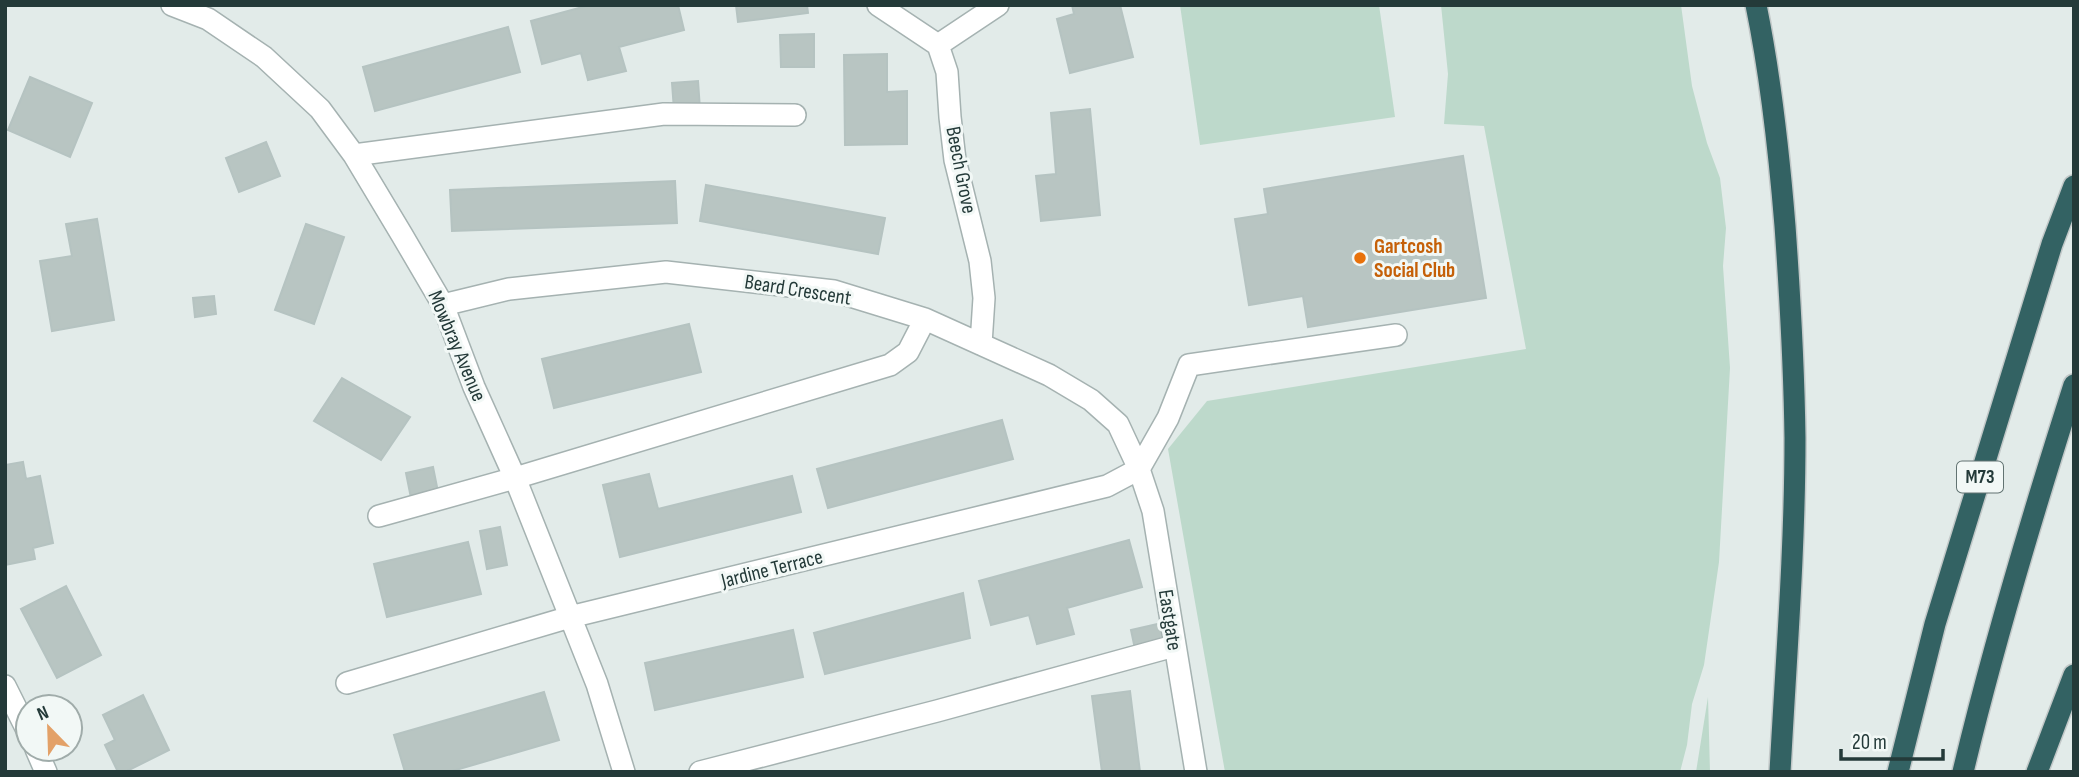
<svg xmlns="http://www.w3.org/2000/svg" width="2079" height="777" font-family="'Sofia Sans Condensed',sans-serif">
<rect width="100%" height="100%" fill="#e2ebe9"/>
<path fill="#bdd9cb" d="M 1180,5 L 1379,5 L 1395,117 L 1200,145 Z
M 1441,5 L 1681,5 L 1692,86 L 1707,143 L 1720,178 L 1726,228 L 1723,266 L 1730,368 L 1719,562 L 1704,665 L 1692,704 L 1687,745 L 1680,772 L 1225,772 L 1168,449 L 1207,401 L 1526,349 L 1484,126 L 1444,124 L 1448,74 Z
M 1708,697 L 1710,772 L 1696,772 Z"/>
<path fill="#b8c5c2" stroke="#b5c3c1" stroke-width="2" d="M 590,5 L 678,5 L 684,30 L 619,47 L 626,71 L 588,80 L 581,53 L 542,64 L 531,21 Z
M 736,5 L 807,5 L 808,13 L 738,22 Z
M 1072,5 L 1120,5 L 1133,57 L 1070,73 L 1057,19 L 1074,14 Z
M 508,27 L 520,72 L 375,111 L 363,67 Z
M 814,34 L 814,67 L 781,67 L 780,35 Z
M 887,54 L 887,92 L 907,91 L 907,144 L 845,145 L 844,55 Z
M 30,77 L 92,103 L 70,157 L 8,130 Z
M 698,81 L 700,109 L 674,110 L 672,83 Z
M 1090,109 L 1100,215 L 1041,221 L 1036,176 L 1056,174 L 1051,113 Z
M 266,142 L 280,176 L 239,192 L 226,158 Z
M 1463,156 L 1486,298 L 1308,327 L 1303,296 L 1249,305 L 1235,219 L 1268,214 L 1264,189 Z
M 675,181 L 677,223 L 452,231 L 450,190 Z
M 706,185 L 885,218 L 878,254 L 700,221 Z
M 97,219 L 114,320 L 52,331 L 40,261 L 72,256 L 66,224 Z
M 306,224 L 344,237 L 314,324 L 275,310 Z
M 214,296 L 216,314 L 195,317 L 193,298 Z
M 689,324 L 701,372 L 554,408 L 542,359 Z
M 342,378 L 410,417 L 381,460 L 314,421 Z
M 1002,420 L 1013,459 L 828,508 L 817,469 Z
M 23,462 L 26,479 L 40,476 L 53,543 L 33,548 L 35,559 L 5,565 L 5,465 Z
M 433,467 L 439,497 L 412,503 L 406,473 Z
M 649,474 L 658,509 L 792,476 L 801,512 L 620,557 L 603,485 Z
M 500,527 L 507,565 L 487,569 L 480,531 Z
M 1129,540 L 1142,587 L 1067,608 L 1074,634 L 1037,644 L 1029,615 L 991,625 L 979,581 Z
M 468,542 L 481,594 L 387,617 L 374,564 Z
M 66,586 L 101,655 L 57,678 L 21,609 Z
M 963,593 L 970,638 L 825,674 L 814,633 Z
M 1162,623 L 1167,641 L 1135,649 L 1131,630 Z
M 793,630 L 803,677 L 655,710 L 645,663 Z
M 1130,691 L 1140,772 L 1102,772 L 1092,696 Z
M 544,692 L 559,740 L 449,772 L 405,772 L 394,735 Z
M 143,695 L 169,750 L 125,772 L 118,772 L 105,745 L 115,740 L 103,715 Z"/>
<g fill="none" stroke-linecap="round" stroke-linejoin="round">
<g stroke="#a5b2b1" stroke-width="24">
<path id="minor" d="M 172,5 L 208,19 L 264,57 L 320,109 L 354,155 L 402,235 L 443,305 L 474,387 L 515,478 L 597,684 L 624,772
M 878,5 L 938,45 L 947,72 L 950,117 L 955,160 L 980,261 L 984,298 L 981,344
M 938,45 L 998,5
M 354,155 L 664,114 L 795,115
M 443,305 L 509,289 L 666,272 L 834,291 L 925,319 L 1049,375 L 1091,400 L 1118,424 L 1139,469 L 1153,511 L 1196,772
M 379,516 L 515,478 L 890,365 L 908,352 L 925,319
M 347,683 L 570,617 L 1107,486 L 1139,469 L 1168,418 L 1189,365 L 1396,335
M 5,686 L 28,732
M 36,749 L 46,772
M 700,772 L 937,711 L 1174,646"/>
</g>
<g stroke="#c2c8c8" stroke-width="24">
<path id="highway" d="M 1756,5 C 1771,78 1779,152 1785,226 C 1790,296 1794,367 1795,438 C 1795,549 1786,661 1780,772
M 1898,772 L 1935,624 L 2052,244 L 2074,186
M 1963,772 C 1994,642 2033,513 2074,385
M 2037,772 L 2074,675"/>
</g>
<use href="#minor" stroke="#fff" stroke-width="21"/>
<use href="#highway" stroke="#336263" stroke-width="21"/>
</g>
<circle fill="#e8710a" stroke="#f2f8f6" stroke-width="2.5" cx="1360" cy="258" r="7"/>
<g text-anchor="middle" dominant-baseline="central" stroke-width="6" stroke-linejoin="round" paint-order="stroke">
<rect fill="#f2f8f6" stroke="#627372" stroke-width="2" x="1957" y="461.5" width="46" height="31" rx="5"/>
<g font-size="19" font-weight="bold" fill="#243a39">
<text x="1980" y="477">M73</text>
</g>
<g font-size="21" fill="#243a39" stroke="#f2f8f6">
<text transform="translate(961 170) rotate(79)">Beech Grove</text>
<text transform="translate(798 290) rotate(9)">Beard Crescent</text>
<text transform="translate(457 346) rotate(67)">Mowbray Avenue</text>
<text transform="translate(772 569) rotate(-14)">Jardine Terrace</text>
<text transform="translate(1170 620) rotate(81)">Eastgate</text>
</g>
<g font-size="21" font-weight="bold" fill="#c56008" stroke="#f2f8f6" text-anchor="start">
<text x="1374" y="246">Gartcosh<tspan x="1374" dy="24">Social Club</tspan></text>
</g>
</g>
<rect width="2079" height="777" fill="none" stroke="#243a39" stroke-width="14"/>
<g transform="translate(49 728) rotate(337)"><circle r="33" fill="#f2f8f6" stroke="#a0acaa" stroke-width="2"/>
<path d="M0-5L12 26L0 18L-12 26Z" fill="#e3a168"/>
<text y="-10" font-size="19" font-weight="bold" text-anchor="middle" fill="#243a39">N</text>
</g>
<path d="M1841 749v10h102v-10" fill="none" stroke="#243a39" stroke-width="3.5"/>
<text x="1852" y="749" font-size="21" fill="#243a39" stroke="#f2f8f6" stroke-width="5" paint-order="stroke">20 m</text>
</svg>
